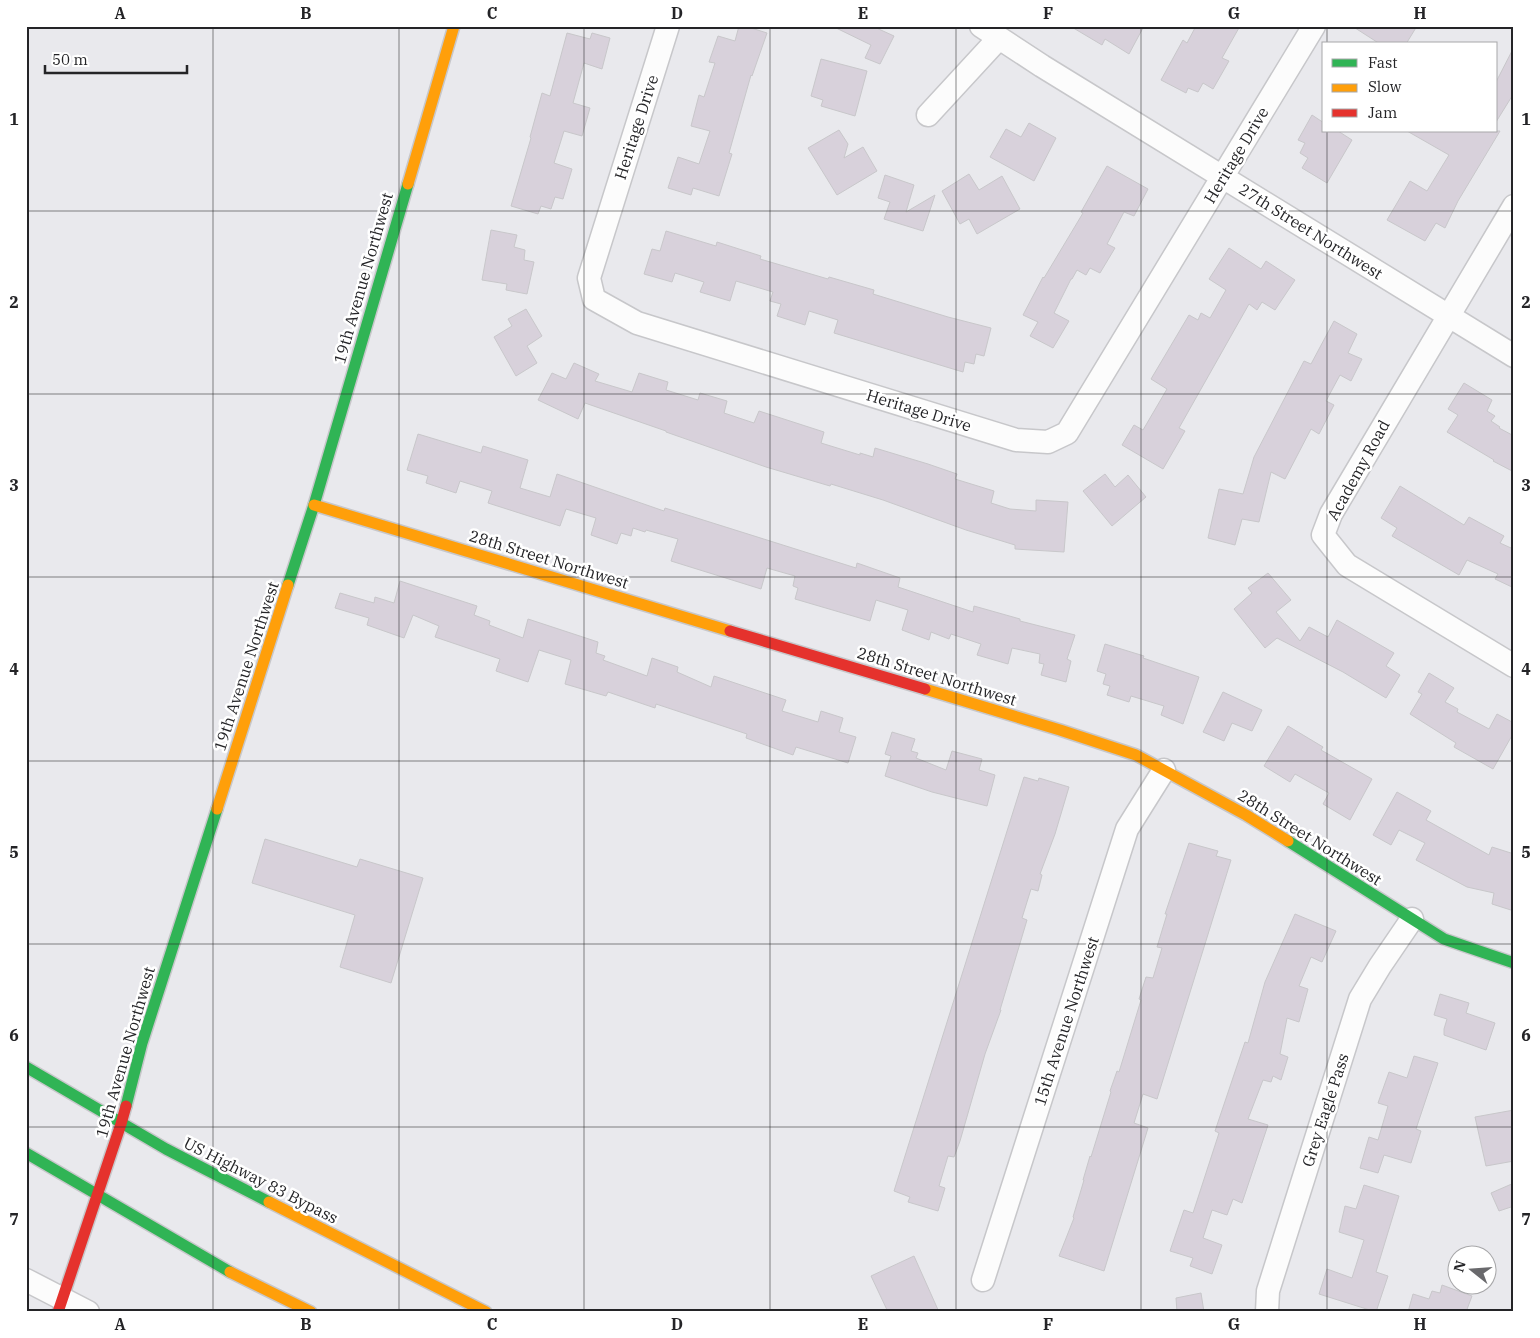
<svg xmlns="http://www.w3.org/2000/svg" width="1540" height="1338" font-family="'IBM Plex Serif',serif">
<rect width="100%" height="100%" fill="#e9e9ed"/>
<path fill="#d8d1db" stroke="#c8c7ca" d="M 739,26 L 745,26 L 767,33 L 752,76 L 751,75 L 729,153 L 732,154 L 719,196 L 693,188 L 691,195 L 668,188 L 678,157 L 699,164 L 710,131 L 691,126 L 699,95 L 704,97 L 715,63 L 709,62 L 718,36 L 735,41 Z
M 832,26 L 872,26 L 894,36 L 880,64 L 865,58 L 871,45 Z
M 1070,26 L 1144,26 L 1129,54 L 1105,39 L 1102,45 Z
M 1196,26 L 1240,26 L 1222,58 L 1229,61 L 1213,89 L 1203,83 L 1198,92 L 1188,88 L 1186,93 L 1161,80 L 1183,40 L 1187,43 Z
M 1352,26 L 1417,26 L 1406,44 L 1380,44 Z
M 567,33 L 590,39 L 592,33 L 610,38 L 602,69 L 584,63 L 573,103 L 590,108 L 582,136 L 564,131 L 554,163 L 572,169 L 563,199 L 555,197 L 551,209 L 541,206 L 538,214 L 511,206 L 531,138 L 530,137 L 542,93 L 550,96 Z
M 1514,47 L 1514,93 L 1496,122 L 1496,82 Z
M 821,59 L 867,71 L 855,116 L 821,106 L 823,100 L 811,96 Z
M 1312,115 L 1324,123 L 1324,131 L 1338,131 L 1352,140 L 1327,183 L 1302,168 L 1308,158 L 1300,153 L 1305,143 L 1298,140 Z
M 1029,123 L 1056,138 L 1034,181 L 990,157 L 1006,129 L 1021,137 Z
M 839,130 L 848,144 L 844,158 L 863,147 L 877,171 L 837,195 L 808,148 Z
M 1407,131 L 1500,131 L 1458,201 L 1445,228 L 1436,223 L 1425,241 L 1387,220 L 1410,181 L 1427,191 L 1449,155 Z
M 1107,166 L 1148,189 L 1134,216 L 1124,212 L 1107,244 L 1115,248 L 1100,273 L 1090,268 L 1086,275 L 1077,270 L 1072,279 L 1071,279 L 1054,313 L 1069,321 L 1053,348 L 1030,336 L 1038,322 L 1023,315 L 1043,277 L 1044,278 L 1083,213 L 1081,212 Z
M 969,174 L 979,190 L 1002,176 L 1020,209 L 977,234 L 969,219 L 960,224 L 942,191 Z
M 885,175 L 914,185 L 906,212 L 935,195 L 923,231 L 884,219 L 890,202 L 878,198 Z
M 491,230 L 517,235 L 514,247 L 525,250 L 524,260 L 534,262 L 527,294 L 506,290 L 507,284 L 482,280 Z
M 666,231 L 716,246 L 717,242 L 761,256 L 760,259 L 828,279 L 829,277 L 874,290 L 873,294 L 948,317 L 991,328 L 984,356 L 976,354 L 974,364 L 965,362 L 963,372 L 834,333 L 838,320 L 809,311 L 805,325 L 777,316 L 781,304 L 770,301 L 773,292 L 736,281 L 730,301 L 700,292 L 704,282 L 675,273 L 672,282 L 644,274 L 652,249 L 660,251 Z
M 1229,248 L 1261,269 L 1266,261 L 1295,280 L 1275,310 L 1262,302 L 1257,310 L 1249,304 L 1179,428 L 1185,431 L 1163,469 L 1122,445 L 1134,425 L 1143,430 L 1167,389 L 1151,379 L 1189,315 L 1198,320 L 1201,313 L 1210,318 L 1226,290 L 1209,279 Z
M 526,309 L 542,336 L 527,346 L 537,363 L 516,376 L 494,337 L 512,326 L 508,319 Z
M 1334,321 L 1357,334 L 1348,353 L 1362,359 L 1351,381 L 1340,375 L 1326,401 L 1334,405 L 1319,434 L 1311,429 L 1285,479 L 1271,472 L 1259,522 L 1242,519 L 1235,545 L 1208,538 L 1219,489 L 1243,494 L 1254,457 L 1304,361 L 1311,364 Z
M 574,363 L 599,374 L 595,381 L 632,392 L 639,373 L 668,382 L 666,390 L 698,400 L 700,393 L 727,401 L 724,413 L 754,423 L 759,411 L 824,432 L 821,443 L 860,455 L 860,453 L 873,457 L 875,448 L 928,464 L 957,474 L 955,479 L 994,491 L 991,503 L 1010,509 L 1036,511 L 1036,500 L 1068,502 L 1064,552 L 1015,549 L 1015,545 L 966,530 L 883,500 L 831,484 L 830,486 L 766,467 L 666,432 L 666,431 L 585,403 L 578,419 L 538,400 L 552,373 L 566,379 Z
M 1464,383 L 1492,400 L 1487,411 L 1495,416 L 1491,421 L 1500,427 L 1499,428 L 1514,436 L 1514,472 L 1493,461 L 1494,460 L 1447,432 L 1458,415 L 1448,409 Z
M 418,434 L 481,453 L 483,446 L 528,460 L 520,488 L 550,497 L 557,474 L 664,511 L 665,508 L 856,568 L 857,563 L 900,578 L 898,587 L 973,612 L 974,606 L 1020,619 L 1020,621 L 1075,635 L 1067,659 L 1071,661 L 1066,682 L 1041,675 L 1044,664 L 1039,663 L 1040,654 L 1012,648 L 1008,664 L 977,655 L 981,644 L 951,634 L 949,639 L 931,632 L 929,640 L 902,630 L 908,610 L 876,600 L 870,621 L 795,599 L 798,588 L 793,586 L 795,576 L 767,568 L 761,589 L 671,561 L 678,539 L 646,530 L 645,532 L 633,528 L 631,536 L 621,533 L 617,544 L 591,535 L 596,518 L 566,509 L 560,526 L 488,503 L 492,491 L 460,481 L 456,493 L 426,483 L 428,476 L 407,470 Z
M 1105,474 L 1115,487 L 1128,475 L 1146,497 L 1112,526 L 1083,491 Z
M 1400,486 L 1464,525 L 1469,517 L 1504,536 L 1500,543 L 1511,548 L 1514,543 L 1514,588 L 1495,579 L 1498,574 L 1467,560 L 1459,575 L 1392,536 L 1397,528 L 1381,518 Z
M 1268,573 L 1291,600 L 1276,612 L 1300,641 L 1309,627 L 1328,637 L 1337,620 L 1394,653 L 1386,666 L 1400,675 L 1386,698 L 1343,672 L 1277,638 L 1265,648 L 1234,609 L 1252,593 L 1248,588 Z
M 400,581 L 477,606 L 474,615 L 490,621 L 489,625 L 523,638 L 528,619 L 598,642 L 596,653 L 605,656 L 603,660 L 647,676 L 652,658 L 678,667 L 677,672 L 711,687 L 714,676 L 786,700 L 782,711 L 818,722 L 821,711 L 843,718 L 839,732 L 856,737 L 848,763 L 796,747 L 793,755 L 746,738 L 747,734 L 656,704 L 655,708 L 608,692 L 606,696 L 565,684 L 571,660 L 539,650 L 528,682 L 496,671 L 500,659 L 435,637 L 439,626 L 413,615 L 404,638 L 367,625 L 369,618 L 335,608 L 340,593 L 374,603 L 375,597 L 394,603 Z
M 1105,644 L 1144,656 L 1143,658 L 1199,677 L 1183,724 L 1161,715 L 1164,706 L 1131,696 L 1129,702 L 1107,695 L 1110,686 L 1103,684 L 1106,674 L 1097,671 Z
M 1429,673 L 1454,688 L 1445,702 L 1458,709 L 1457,712 L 1489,729 L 1497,714 L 1514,723 L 1514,732 L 1493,769 L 1454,747 L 1456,743 L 1410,714 L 1422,694 L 1418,692 Z
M 1223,692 L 1262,710 L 1252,731 L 1232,723 L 1224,741 L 1203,732 Z
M 1288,726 L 1323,747 L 1321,750 L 1372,779 L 1350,820 L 1323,804 L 1329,793 L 1295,774 L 1290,782 L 1264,766 Z
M 892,732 L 915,739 L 911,751 L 918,753 L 916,758 L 946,770 L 952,751 L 982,759 L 979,770 L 995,775 L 987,806 L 932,792 L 885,776 L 891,756 L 885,754 Z
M 1024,777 L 1038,781 L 1039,778 L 1069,787 L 1055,834 L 1040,874 L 1042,875 L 1038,891 L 1031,889 L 1022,918 L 1027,920 L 1000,1010 L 1001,1010 L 985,1054 L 960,1141 L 954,1157 L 948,1156 L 939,1186 L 945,1188 L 938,1211 L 908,1202 L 910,1197 L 894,1191 Z
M 1397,792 L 1431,811 L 1426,820 L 1489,855 L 1492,847 L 1514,854 L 1514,911 L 1492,904 L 1494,893 L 1467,887 L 1416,860 L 1425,843 L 1399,830 L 1391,845 L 1373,835 Z
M 265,839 L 357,867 L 360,859 L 423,878 L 391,983 L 340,967 L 355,915 L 252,883 Z
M 1189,843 L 1218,851 L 1216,856 L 1231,860 L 1157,1099 L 1143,1094 L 1134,1123 L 1148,1128 L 1104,1271 L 1059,1256 L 1074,1218 L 1073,1217 L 1084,1180 L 1083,1180 L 1090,1156 L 1091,1157 L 1111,1092 L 1110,1091 L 1117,1071 L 1119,1072 L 1141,1000 L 1139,999 L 1146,977 L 1153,978 L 1162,948 L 1157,947 L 1167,914 L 1165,914 Z
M 1295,914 L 1336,931 L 1322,962 L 1311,957 L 1299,986 L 1308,989 L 1299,1022 L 1287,1018 L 1280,1054 L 1288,1057 L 1281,1080 L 1273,1076 L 1271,1082 L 1263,1080 L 1248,1119 L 1268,1125 L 1242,1203 L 1233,1199 L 1227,1215 L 1212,1210 L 1203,1238 L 1222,1245 L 1212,1274 L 1190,1266 L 1193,1258 L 1170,1251 L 1184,1210 L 1193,1213 L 1219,1133 L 1215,1131 L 1245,1042 L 1248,1043 L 1265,982 Z
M 1440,994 L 1469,1003 L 1466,1013 L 1495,1023 L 1486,1050 L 1444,1035 L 1444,1029 L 1447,1019 L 1434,1015 Z
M 1414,1056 L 1438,1063 L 1416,1129 L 1421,1131 L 1411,1163 L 1384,1155 L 1378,1173 L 1360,1168 L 1369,1137 L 1378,1140 L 1388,1106 L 1378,1103 L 1389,1072 L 1407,1078 Z
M 1514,1110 L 1514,1161 L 1486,1166 L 1475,1117 Z
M 1514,1183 L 1514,1206 L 1499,1211 L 1491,1193 Z
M 1364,1185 L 1399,1196 L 1376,1272 L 1388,1276 L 1376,1312 L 1319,1294 L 1327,1269 L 1352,1278 L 1364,1240 L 1339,1232 L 1345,1206 L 1356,1209 Z
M 914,1256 L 939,1312 L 888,1312 L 871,1276 Z
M 1442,1285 L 1472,1296 L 1466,1312 L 1408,1312 L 1413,1294 L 1429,1299 L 1432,1291 L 1440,1293 Z
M 1201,1293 L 1204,1312 L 1177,1312 L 1176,1298 Z"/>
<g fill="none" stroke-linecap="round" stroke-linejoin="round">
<g stroke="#c7c7ca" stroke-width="25">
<path id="street" d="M 668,26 L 589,278 L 594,299 L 637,323 L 1016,440 L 1048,442 L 1067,433 L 1314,26
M 981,26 L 1042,66 L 1514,356
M 928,115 L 999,38
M 1514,206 L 1331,514 L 1323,535 L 1347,565 L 1514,666
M 26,1280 L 88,1312
M 983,1280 L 1127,829 L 1164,770
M 1267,1312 L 1268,1291 L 1360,999 L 1380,966 L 1412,919"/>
</g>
<g stroke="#c7c7ca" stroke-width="14">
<path id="fast" d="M 288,585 L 314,505 L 408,184
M 1288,841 L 1444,939 L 1514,963
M 26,1067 L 166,1149 L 269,1202
M 126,1106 L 142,1043 L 217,809
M 26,1153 L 230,1272"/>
</g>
<g stroke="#c7c7ca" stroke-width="14">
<path id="slow" d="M 408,184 L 454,26
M 314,505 L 730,631
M 925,689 L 1060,730 L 1136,755 L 1246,815 L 1288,841
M 217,809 L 288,585
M 269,1202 L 486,1312
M 230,1272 L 311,1312"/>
</g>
<g stroke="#c7c7ca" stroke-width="14">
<path id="jam" d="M 730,631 L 925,689
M 58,1312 L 121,1124 L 126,1106"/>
</g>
<use href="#street" stroke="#fcfcfc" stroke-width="22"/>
<use href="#fast" stroke="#30b455" stroke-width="11"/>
<use href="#slow" stroke="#ff9f0a" stroke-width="11"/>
<use href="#jam" stroke="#e5322d" stroke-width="11"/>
</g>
<path fill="none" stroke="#242427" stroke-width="1" stroke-opacity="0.55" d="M 213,26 L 213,1312M 399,26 L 399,1312M 584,26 L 584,1312M 770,26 L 770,1312M 956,26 L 956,1312M 1141,26 L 1141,1312M 1327,26 L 1327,44M 1327,131 L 1327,1312M 26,211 L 1514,211M 26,394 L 1514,394M 26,577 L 1514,577M 26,761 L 1514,761M 26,944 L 1514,944M 26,1127 L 1514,1127"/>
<g text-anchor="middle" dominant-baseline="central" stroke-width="5" stroke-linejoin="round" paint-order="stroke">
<g font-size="16" fill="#242427" stroke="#fff">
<text transform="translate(636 127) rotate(-72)">Heritage Drive</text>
<text transform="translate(1236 155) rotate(-59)">Heritage Drive</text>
<text transform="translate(1311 231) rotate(32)">27th Street Northwest</text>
<text transform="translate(363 278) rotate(-74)">19th Avenue Northwest</text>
<text transform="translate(919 410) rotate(17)">Heritage Drive</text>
<text transform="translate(1358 470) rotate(-61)">Academy Road</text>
<text transform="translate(549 559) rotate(17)">28th Street Northwest</text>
<text transform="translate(246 666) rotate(-72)">19th Avenue Northwest</text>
<text transform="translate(937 676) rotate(17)">28th Street Northwest</text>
<text transform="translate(1310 837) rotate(32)">28th Street Northwest</text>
<text transform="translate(1066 1021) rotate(-72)">15th Avenue Northwest</text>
<text transform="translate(125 1052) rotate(-74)">19th Avenue Northwest</text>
<text transform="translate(1325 1110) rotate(-72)">Grey Eagle Pass</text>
<text transform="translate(261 1180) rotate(27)">US Highway 83 Bypass</text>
</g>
</g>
<rect width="1540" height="1338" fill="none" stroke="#ffffff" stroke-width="55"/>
<rect x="1322" y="42" width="175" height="90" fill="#ffffff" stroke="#a7a7a9"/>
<rect x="1332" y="59" width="25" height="8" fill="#30b455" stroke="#a7a7a9"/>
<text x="1368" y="68" font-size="15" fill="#242427">Fast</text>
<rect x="1332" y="84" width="25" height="8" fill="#ff9f0a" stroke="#a7a7a9"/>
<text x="1368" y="92" font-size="15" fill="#242427">Slow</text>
<rect x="1332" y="109" width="25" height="8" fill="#e5322d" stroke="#a7a7a9"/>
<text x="1368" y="118" font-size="15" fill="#242427">Jam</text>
<g transform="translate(1472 1270) rotate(287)"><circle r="24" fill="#ffffff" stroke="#a7a7a9"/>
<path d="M0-4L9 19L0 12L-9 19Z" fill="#69696c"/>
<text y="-8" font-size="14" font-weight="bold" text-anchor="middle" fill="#242427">N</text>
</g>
<path d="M45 65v8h142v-8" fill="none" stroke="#242427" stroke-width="2.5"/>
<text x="52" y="65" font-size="15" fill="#242427" stroke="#ffffff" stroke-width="4" paint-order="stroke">50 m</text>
<rect x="28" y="28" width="1484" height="1282" fill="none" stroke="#242427" stroke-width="2"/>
<g font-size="16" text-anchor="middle" font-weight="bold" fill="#242427">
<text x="120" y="19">A</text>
<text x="306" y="19">B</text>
<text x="492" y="19">C</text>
<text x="677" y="19">D</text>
<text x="863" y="19">E</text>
<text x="1048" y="19">F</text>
<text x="1234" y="19">G</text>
<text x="1420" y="19">H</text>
<text x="14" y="125">1</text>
<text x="1526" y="125">1</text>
<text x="14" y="308">2</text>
<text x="1526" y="308">2</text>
<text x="14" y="491">3</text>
<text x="1526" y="491">3</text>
<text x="14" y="675">4</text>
<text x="1526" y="675">4</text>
<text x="14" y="858">5</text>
<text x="1526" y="858">5</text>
<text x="14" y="1041">6</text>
<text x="1526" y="1041">6</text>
<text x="14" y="1225">7</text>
<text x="1526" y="1225">7</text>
<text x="120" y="1330">A</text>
<text x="306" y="1330">B</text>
<text x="492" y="1330">C</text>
<text x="677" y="1330">D</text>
<text x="863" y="1330">E</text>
<text x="1048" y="1330">F</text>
<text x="1234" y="1330">G</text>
<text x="1420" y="1330">H</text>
</g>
</svg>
